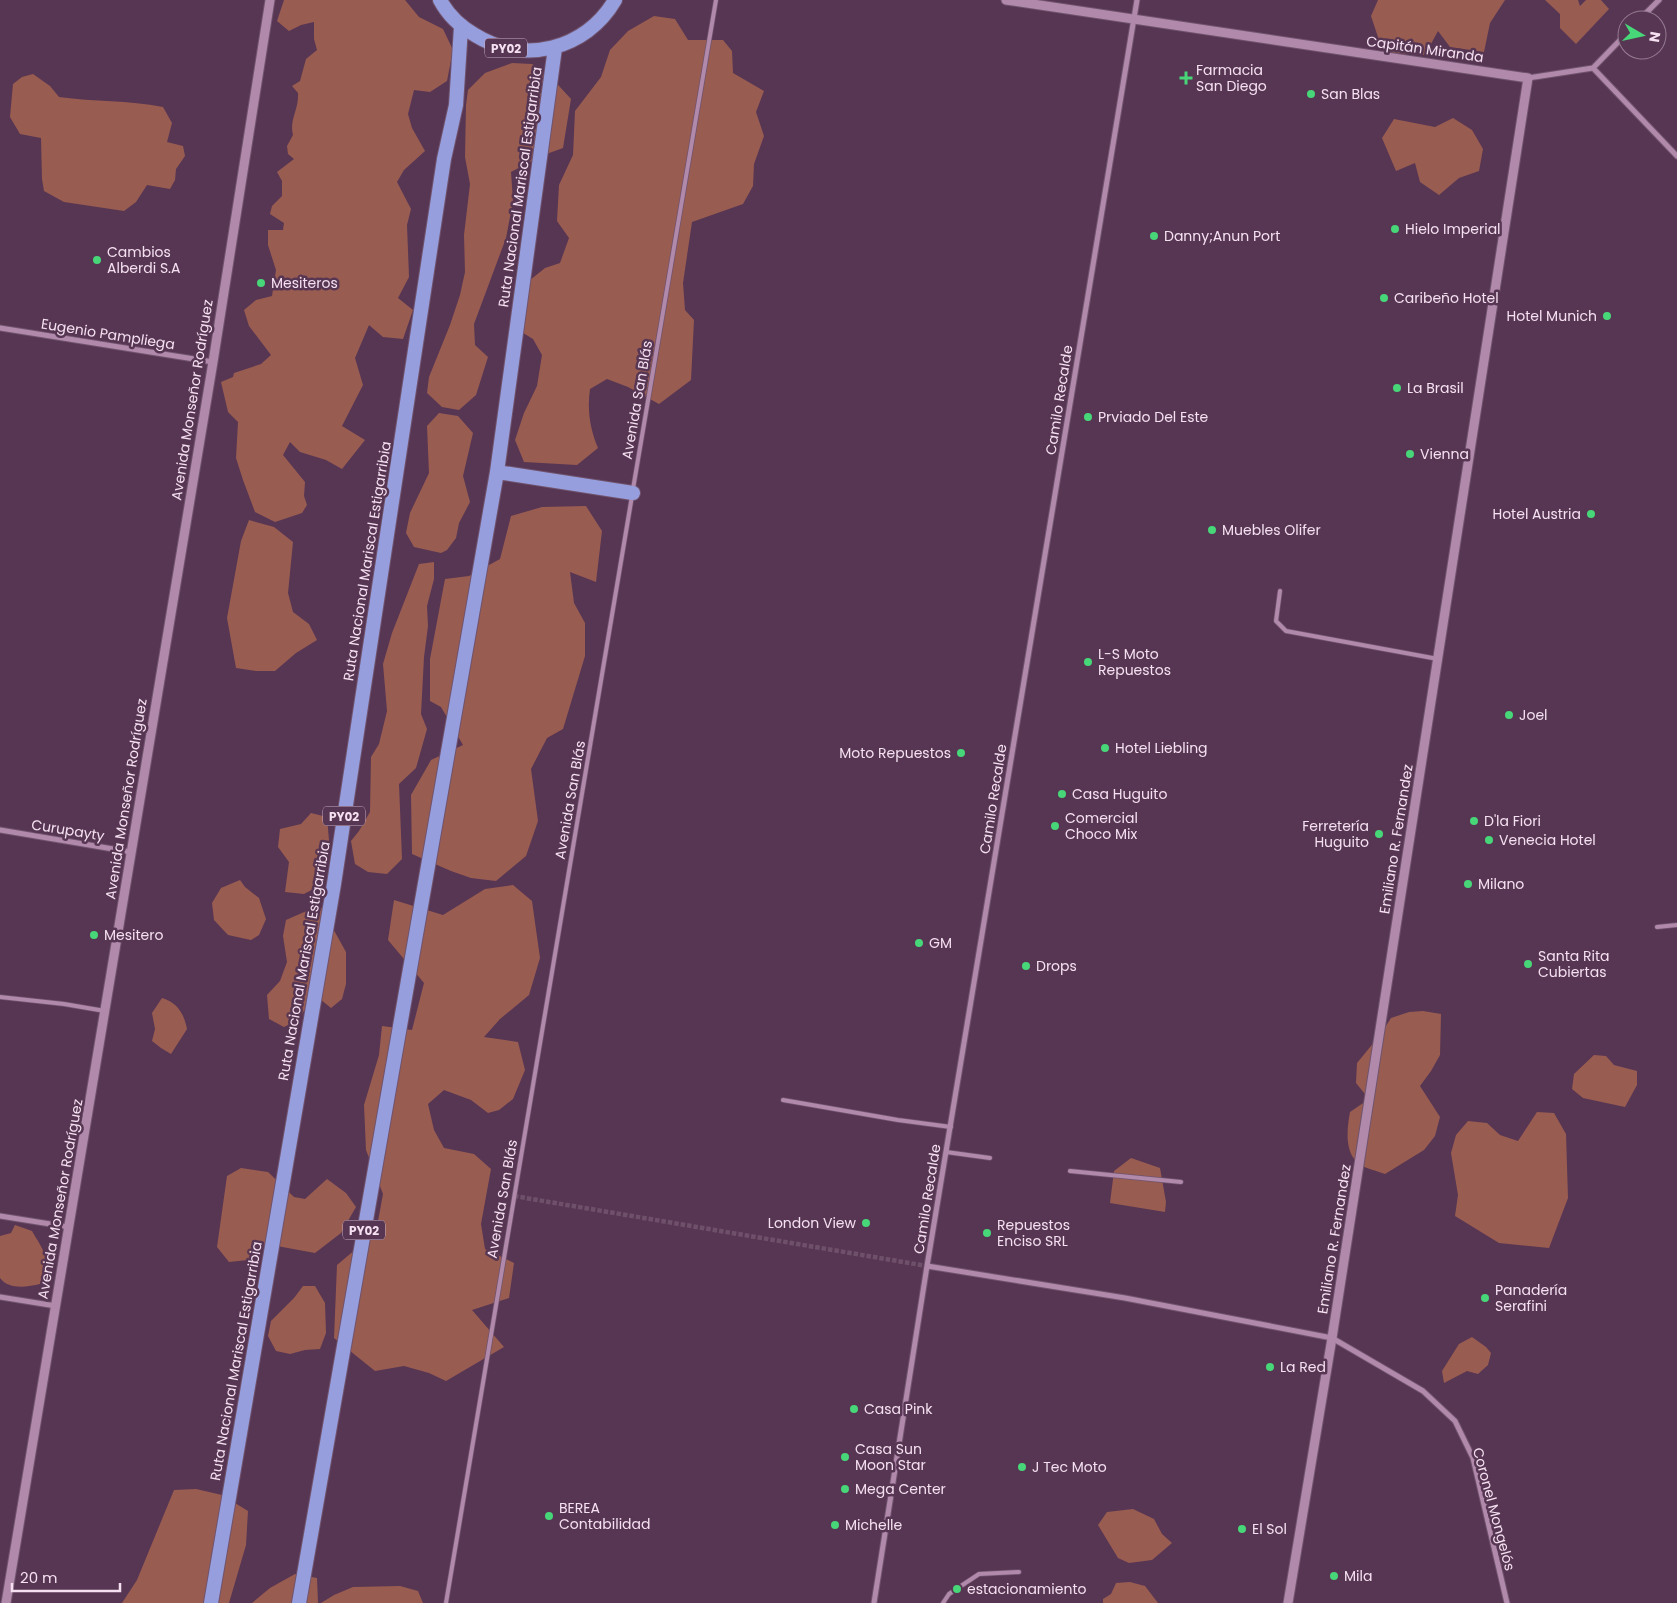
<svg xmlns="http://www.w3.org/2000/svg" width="1677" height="1603" font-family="Poppins,sans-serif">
<rect width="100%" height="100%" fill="#573653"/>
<path fill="#995c51" d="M 284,0 L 405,0 L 419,17 L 443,29 L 453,50 L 447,81 L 430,92 L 414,90 L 408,114 L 412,128 L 425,151 L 404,170 L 397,182 L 411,209 L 407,225 L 409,277 L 398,298 L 413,310 L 403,339 L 383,337 L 369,325 L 355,358 L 363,385 L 342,426 L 365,440 L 342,469 L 326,460 L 300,452 L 290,442 L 283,455 L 305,482 L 304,496 L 307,505 L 302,513 L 275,522 L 255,512 L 243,480 L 236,458 L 238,422 L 228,412 L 221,382 L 233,377 L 234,373 L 261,364 L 271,355 L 249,326 L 244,310 L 256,300 L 272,296 L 276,270 L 268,245 L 268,230 L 283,230 L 284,223 L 270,214 L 272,206 L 282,196 L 282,181 L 277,172 L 294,159 L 288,154 L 287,146 L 293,135 C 289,119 299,110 298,93 L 292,86 L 300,81 L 306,59 L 317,50 L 314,39 L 314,22 L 301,25 L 289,31 L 277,21 Z
M 1378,0 L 1505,0 L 1490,23 L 1484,52 L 1450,47 L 1438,31 L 1425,55 L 1383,52 L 1371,16 Z
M 1545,0 L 1578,0 L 1580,6 L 1586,0 L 1601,0 L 1609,9 L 1576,44 L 1560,28 L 1560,14 Z
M 654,16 L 675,19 L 688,40 L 723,40 L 732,51 L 733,73 L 764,91 L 756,112 L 764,136 L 754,164 L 753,186 L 743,204 L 692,222 L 683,283 L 685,310 L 694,320 L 691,380 L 659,404 L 628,387 L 607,379 L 590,389 C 587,410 590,429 598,448 L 577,465 L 524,462 L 515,440 L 524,413 L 537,386 L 542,355 L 533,339 L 510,325 L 514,293 L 545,268 L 560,263 L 569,238 L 557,221 L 559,185 L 573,155 L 575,111 L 601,77 L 610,50 L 628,31 Z
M 512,63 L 532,64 L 549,75 L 571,99 L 563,148 L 541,156 L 511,172 L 513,201 L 506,238 L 474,324 L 475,345 L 488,357 L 476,395 L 459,410 L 442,407 L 427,393 L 429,377 L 450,325 L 460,295 L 465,272 L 464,235 L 470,184 L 465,157 L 466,105 L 468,90 L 485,73 Z
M 33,74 L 50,86 L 59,97 C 94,102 128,100 163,107 L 172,123 L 167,142 L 183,146 L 185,156 L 176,169 L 175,180 L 170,189 L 147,185 L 136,202 L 124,211 L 64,202 L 44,191 L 42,179 L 41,138 L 20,134 L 10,117 L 13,84 L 22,77 Z
M 1453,118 L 1472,130 L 1483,149 L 1479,171 L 1459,178 L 1439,195 L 1420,182 L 1415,163 L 1396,171 L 1382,138 L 1394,119 L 1435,127 Z
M 439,413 L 458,416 L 473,433 L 463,476 L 470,502 L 459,523 L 456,538 L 447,550 L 441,553 L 414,547 L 406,533 L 410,513 L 429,473 L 427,426 Z
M 586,506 L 602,531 L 596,582 L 570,572 L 574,603 L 585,623 L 585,656 L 563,729 L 547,738 L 531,769 L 538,821 L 526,856 L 496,881 L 471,878 L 451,871 L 412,854 L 411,795 L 431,760 L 463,745 L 441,707 L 430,701 L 430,659 L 445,579 L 469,576 L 500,559 L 511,516 L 542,507 Z
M 249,520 L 274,527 L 293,542 L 288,593 L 293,612 L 309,624 L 317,640 L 296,653 L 275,671 L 256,671 L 236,668 L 227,618 L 241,541 Z
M 434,562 L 434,579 L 427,606 L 428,626 L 424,657 L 421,714 L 427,729 L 416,768 L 399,784 L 402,859 L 387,874 L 368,872 L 355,864 L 351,841 L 359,831 L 370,812 L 371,757 L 379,744 L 387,711 L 383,664 L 392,633 L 419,564 Z
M 311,813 L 327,817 L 330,852 L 327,865 L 317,887 L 304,894 L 285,892 L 289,862 L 278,847 L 280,829 L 301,824 Z
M 240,880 L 245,887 L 259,898 L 266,919 L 259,935 L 251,940 L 228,935 L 214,920 L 212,903 L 221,888 Z
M 513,885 L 532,901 L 540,958 L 529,995 L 500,1019 L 484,1037 L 518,1042 L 525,1070 L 513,1099 L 499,1110 L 488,1113 L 471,1100 L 444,1090 L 428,1104 L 434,1130 L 444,1148 L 474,1154 L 491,1169 L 481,1224 L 485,1249 L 514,1263 L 509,1298 L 472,1310 L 504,1347 L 446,1381 L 429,1373 L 404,1366 L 375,1371 L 334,1338 L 337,1265 L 376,1232 L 383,1194 L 366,1150 L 364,1105 L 379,1055 L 382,1026 L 412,1030 L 424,983 L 388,940 L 394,900 L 443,915 L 485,889 Z
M 321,907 L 346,952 L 346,984 L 342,999 L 331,1008 L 315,995 L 297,1021 L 284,1027 L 269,1019 L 267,995 L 280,981 L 287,962 L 283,936 L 286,920 L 311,909 Z
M 162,998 C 178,1003 184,1014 187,1029 L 171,1054 L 161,1048 L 152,1041 L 155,1029 L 152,1013 Z
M 1423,1011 L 1441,1014 L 1440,1055 L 1431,1071 L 1420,1086 L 1440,1117 L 1435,1136 L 1424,1150 L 1385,1174 C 1378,1171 1366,1169 1359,1164 C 1344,1152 1347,1129 1350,1112 L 1369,1099 L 1356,1083 L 1357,1063 L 1380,1035 L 1391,1018 L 1409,1012 Z
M 1594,1055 L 1606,1056 L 1614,1065 L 1637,1071 L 1637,1085 L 1625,1107 L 1583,1098 L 1572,1089 L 1574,1074 Z
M 1537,1112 L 1554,1113 L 1566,1134 L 1568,1198 L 1549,1248 L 1499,1243 L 1455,1216 L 1458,1195 L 1451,1153 L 1456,1135 L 1468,1121 L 1487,1123 L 1500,1135 L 1518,1141 Z
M 1131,1158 L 1160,1168 L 1166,1202 L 1165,1212 L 1110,1203 L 1114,1171 Z
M 241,1168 L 268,1172 L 294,1197 L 305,1199 L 327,1179 L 346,1193 L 356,1207 L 341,1233 L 315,1253 L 266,1244 L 248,1260 L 229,1262 L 217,1247 L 227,1176 Z
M 15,1225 L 32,1231 C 44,1252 53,1260 40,1284 C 27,1287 9,1290 0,1278 L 0,1236 L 11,1233 Z
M 303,1286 L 315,1286 L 325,1303 L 326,1333 L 320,1349 L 305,1350 L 290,1354 L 276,1351 L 268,1336 L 271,1321 L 294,1298 Z
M 1472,1337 L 1486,1347 L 1491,1353 L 1488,1365 L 1478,1374 L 1467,1371 L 1444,1383 L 1442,1371 L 1459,1344 Z
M 196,1489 L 222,1495 L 248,1511 L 246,1545 L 229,1603 L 122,1603 L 137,1580 L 174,1490 Z
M 1133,1509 L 1154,1519 L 1162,1534 L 1172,1543 L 1152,1560 L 1129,1563 L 1118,1558 L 1098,1525 L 1107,1512 Z
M 295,1574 L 317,1578 L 318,1603 L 252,1603 L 270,1588 Z
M 1130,1582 L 1145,1586 L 1158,1603 L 1103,1603 L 1103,1599 L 1111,1594 L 1116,1583 Z
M 400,1586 L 418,1591 L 423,1603 L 321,1603 L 334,1595 L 353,1587 Z"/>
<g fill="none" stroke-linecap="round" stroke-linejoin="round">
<path stroke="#6f506b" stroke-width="4.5" stroke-dasharray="4.5 2" stroke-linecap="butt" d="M 514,1196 L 927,1266"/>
<g stroke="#70536d" stroke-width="5.5">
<path id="service" d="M 633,489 L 716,0
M 1280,591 L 1276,621 L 1286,631 L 1438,659
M 1657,927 L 1677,925
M 0,997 L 64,1004 L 105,1011
M 783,1100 L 898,1120 L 951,1127
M 946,1152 L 990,1158
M 1070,1171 L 1181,1182
M 446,1603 L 632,496
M 943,1603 L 949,1594 L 979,1574 L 1019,1572"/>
</g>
<g stroke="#70536d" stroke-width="7">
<path id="minor" d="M 1639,20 L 1659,0
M 1593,68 L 1677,156
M 1593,68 L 1627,33
M 1528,78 L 1593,68
M 0,328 L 213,362
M 0,830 L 131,852
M 0,1216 L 69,1227
M 927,1266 L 1125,1298 L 1332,1338 L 1423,1391 L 1455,1421 L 1473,1458 L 1507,1603
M 0,1297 L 56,1306
M 874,1603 L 927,1266 L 1137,0"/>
</g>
<g stroke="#70536d" stroke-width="11">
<path id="tertiary" d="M 1006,0 L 1528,78 L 1332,1338 L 1288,1603
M 6,1603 L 213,362 L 270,0"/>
</g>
<g stroke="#70536d" stroke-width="16">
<path id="trunk" d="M 440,0 C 448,15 461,27 475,35 C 523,65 586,50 615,0
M 497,472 L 633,493
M 211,1603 L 334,884 L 444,159 L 456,105 L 461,27
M 299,1603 L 497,472 L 555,48"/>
</g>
<use href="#service" stroke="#b089ab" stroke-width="4"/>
<use href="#minor" stroke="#b089ab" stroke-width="5"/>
<use href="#tertiary" stroke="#b089ab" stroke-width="9"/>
<use href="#trunk" stroke="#969ede" stroke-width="14"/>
</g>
<g fill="#47d779" stroke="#573653" stroke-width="2">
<path d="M1183.5 70.5h5v5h5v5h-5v5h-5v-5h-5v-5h5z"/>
<circle cx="1311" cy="94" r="5"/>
<circle cx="1395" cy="229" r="5"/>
<circle cx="1154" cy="236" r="5"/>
<circle cx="97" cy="260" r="5"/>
<circle cx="261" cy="283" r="5"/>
<circle cx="1384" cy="298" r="5"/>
<circle cx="1607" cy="316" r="5"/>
<circle cx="1397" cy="388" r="5"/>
<circle cx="1088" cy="417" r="5"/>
<circle cx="1410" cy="454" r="5"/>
<circle cx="1591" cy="514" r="5"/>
<circle cx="1212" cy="530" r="5"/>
<circle cx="1088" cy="662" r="5"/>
<circle cx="1509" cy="715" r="5"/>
<circle cx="1105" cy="748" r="5"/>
<circle cx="961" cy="753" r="5"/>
<circle cx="1062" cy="794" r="5"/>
<circle cx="1474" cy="821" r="5"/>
<circle cx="1055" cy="826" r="5"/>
<circle cx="1379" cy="834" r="5"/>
<circle cx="1489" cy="840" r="5"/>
<circle cx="1468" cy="884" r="5"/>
<circle cx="94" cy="935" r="5"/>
<circle cx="919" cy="943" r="5"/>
<circle cx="1528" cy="964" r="5"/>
<circle cx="1026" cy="966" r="5"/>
<circle cx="866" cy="1223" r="5"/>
<circle cx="987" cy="1233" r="5"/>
<circle cx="1485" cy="1298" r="5"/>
<circle cx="1270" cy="1367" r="5"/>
<circle cx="854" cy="1409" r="5"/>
<circle cx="845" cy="1457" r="5"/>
<circle cx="1022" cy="1467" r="5"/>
<circle cx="845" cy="1489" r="5"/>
<circle cx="549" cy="1516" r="5"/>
<circle cx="835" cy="1525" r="5"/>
<circle cx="1242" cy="1529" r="5"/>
<circle cx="1334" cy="1576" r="5"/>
<circle cx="957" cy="1589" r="5"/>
</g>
<g text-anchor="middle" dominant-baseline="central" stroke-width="5" stroke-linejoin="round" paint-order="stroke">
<g fill="#573653" stroke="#c6adc2" stroke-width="1">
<rect x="485" y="38.5" width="42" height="19" rx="4"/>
<rect x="323" y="806.5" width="42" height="19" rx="4"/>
<rect x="343" y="1220.5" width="42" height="19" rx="4"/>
</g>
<g font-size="12" font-weight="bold" fill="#f5e0f1">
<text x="506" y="48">PY02</text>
<text x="344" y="816">PY02</text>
<text x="364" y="1230">PY02</text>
</g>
<g font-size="14" fill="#f5e0f1" stroke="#573653">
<text transform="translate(1425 49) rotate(8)">Capitán Miranda</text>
<text transform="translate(520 187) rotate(-82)">Ruta Nacional Mariscal Estigarribia</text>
<text transform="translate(108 334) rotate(9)">Eugenio Pampliega</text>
<text transform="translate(192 400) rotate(-81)">Avenida Monseñor Rodríguez</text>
<text transform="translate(637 400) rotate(-80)">Avenida San Blás</text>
<text transform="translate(1059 400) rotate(-81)">Camilo Recalde</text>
<text transform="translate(367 561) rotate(-81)">Ruta Nacional Mariscal Estigarribia</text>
<text transform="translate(126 799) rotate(-81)">Avenida Monseñor Rodríguez</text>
<text transform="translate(993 799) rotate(-81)">Camilo Recalde</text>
<text transform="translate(570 800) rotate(-80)">Avenida San Blás</text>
<text transform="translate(68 830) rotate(9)">Curupayty</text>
<text transform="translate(1396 839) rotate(-81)">Emiliano R. Fernandez</text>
<text transform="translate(304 961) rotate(-80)">Ruta Nacional Mariscal Estigarribia</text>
<text transform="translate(60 1199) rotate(-80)">Avenida Monseñor Rodríguez</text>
<text transform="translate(502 1199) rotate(-80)">Avenida San Blás</text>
<text transform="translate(927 1199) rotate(-81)">Camilo Recalde</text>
<text transform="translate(1334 1239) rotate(-81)">Emiliano R. Fernandez</text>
<text transform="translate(236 1361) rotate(-80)">Ruta Nacional Mariscal Estigarribia</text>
<text transform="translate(1494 1509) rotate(75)">Coronel Mongelós</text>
</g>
<g font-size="14" fill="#f5e0f1" stroke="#573653" text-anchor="start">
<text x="1196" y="70">Farmacia<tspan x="1196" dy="16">San Diego</tspan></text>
<text x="1321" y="94">San Blas</text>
<text x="1405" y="229">Hielo Imperial</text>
<text x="1164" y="236">Danny;Anun Port</text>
<text x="107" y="252">Cambios<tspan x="107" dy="16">Alberdi S.A</tspan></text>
<text x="271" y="283">Mesiteros</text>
<text x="1394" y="298">Caribeño Hotel</text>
<text x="1597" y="316" text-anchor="end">Hotel Munich</text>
<text x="1407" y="388">La Brasil</text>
<text x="1098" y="417">Prviado Del Este</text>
<text x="1420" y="454">Vienna</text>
<text x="1581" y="514" text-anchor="end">Hotel Austria</text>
<text x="1222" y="530">Muebles Olifer</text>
<text x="1098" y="654">L-S Moto<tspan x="1098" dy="16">Repuestos</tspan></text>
<text x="1519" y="715">Joel</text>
<text x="1115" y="748">Hotel Liebling</text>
<text x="951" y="753" text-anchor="end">Moto Repuestos</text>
<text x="1072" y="794">Casa Huguito</text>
<text x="1065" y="818">Comercial<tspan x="1065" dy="16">Choco Mix</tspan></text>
<text x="1484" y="821">D'la Fiori</text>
<text x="1369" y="826" text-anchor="end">Ferretería<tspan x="1369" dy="16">Huguito</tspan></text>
<text x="1499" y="840">Venecia Hotel</text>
<text x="1478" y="884">Milano</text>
<text x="104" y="935">Mesitero</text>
<text x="929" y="943">GM</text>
<text x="1538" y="956">Santa Rita<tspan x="1538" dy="16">Cubiertas</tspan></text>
<text x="1036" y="966">Drops</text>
<text x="856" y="1223" text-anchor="end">London View</text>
<text x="997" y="1225">Repuestos<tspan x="997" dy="16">Enciso SRL</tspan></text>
<text x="1495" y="1290">Panadería<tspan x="1495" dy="16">Serafini</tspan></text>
<text x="1280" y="1367">La Red</text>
<text x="864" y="1409">Casa Pink</text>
<text x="855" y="1449">Casa Sun<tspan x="855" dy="16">Moon Star</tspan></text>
<text x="1032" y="1467">J Tec Moto</text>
<text x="855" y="1489">Mega Center</text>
<text x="559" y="1508">BEREA<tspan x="559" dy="16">Contabilidad</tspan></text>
<text x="845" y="1525">Michelle</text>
<text x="1252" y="1529">El Sol</text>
<text x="1344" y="1576">Mila</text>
<text x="967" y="1589">estacionamiento</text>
</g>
</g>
<g transform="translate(1642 35) rotate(99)"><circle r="24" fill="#573653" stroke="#967a92"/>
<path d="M0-4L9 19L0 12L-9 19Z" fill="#47d779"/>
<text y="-8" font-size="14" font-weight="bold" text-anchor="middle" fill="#f5e0f1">N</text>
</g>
<path d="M12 1583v8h108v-8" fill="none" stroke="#f5e0f1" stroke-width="2.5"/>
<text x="20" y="1583" font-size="15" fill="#f5e0f1" stroke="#573653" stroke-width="4" paint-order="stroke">20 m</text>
</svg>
